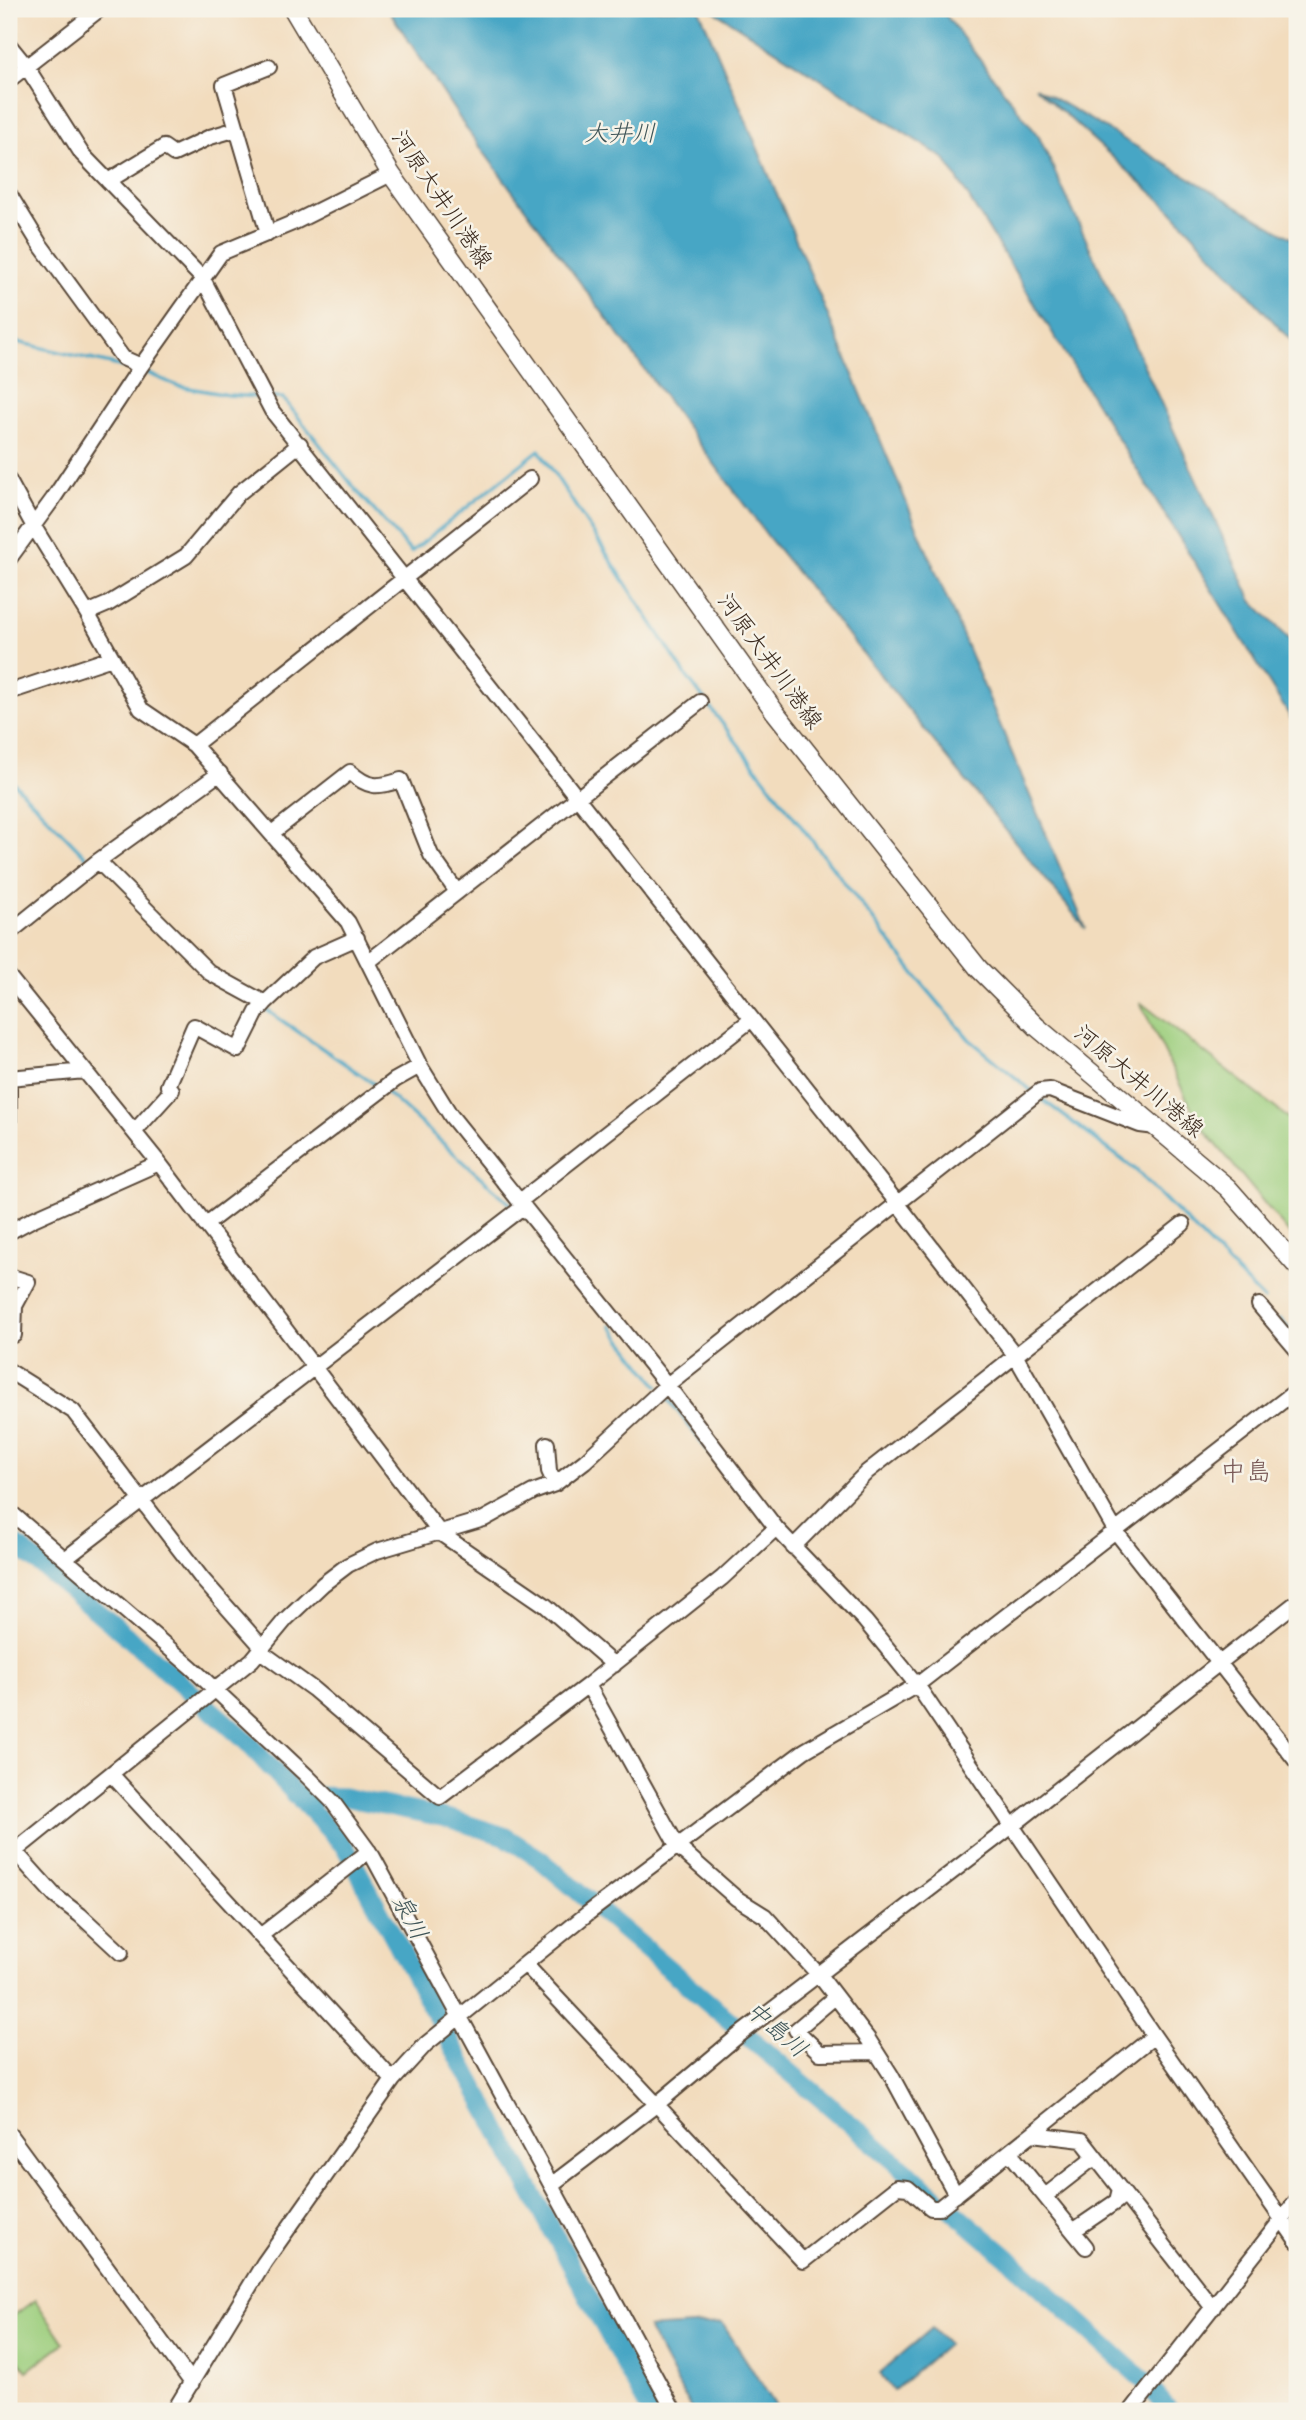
<svg xmlns="http://www.w3.org/2000/svg" width="1306" height="2420" font-family="'Comic Neue','Klee One',sans-serif">
<rect width="100%" height="100%" fill="#f7f3e8"/>
<filter id="ink" filterUnits="userSpaceOnUse"><feTurbulence type="fractalNoise" baseFrequency=".0143" numOctaves="2"/><feDisplacementMap in="SourceGraphic" scale="14" xChannelSelector="R" yChannelSelector="G"/><feConvolveMatrix kernelMatrix="1 2 1 2 8 2 1 2 1" color-interpolation-filters="sRGB"/></filter>
<filter id="wash" filterUnits="userSpaceOnUse"><feTurbulence type="fractalNoise" baseFrequency=".00686" numOctaves="4" result="noise"/><feDisplacementMap in="SourceGraphic" scale="28" xChannelSelector="R" yChannelSelector="G"/><feGaussianBlur stdDeviation="1.57" result="paint"/><feColorMatrix in="noise" values="0 0 0 0 0 0 0 0 0 0 0 0 0 0 0 0 0 1.4 0 .05"/><feComposite in="paint" operator="in"/></filter>
<g filter="url(#wash)">
<rect width="100%" height="100%" fill="#f2dcbd"/>
<path fill="#9cce7d" stroke="#6c7c4e" stroke-width="2" d="M 1140,1002 L 1297,1125 L 1297,1243 L 1198,1122 Z
M 35,2300 L 64,2343 L 27,2371 L 9,2347 L 9,2319 Z"/>
<path fill="#46a6c5" stroke="#406872" stroke-width="2" d="M 388,9 L 699,9 L 1086,929 L 769,538 L 466,128 Z
M 711,9 L 941,9 L 1039,137 L 1252,601 L 1297,647 L 1297,728 L 945,159 Z
M 1035,87 L 1297,241 L 1297,347 L 1170,209 Z
M 722,2323 L 779,2411 L 692,2411 L 648,2328 Z
M 932,2328 L 948,2344 L 893,2391 L 880,2373 Z"/>
<g fill="none" stroke-linecap="round" stroke-linejoin="round">
<path stroke="#46a6c5" stroke-width="3.5" d="M 9,340 L 132,369
M 142,371 L 178,386 L 228,395 L 260,397
M 272,398 L 283,398 L 356,490 L 411,552 L 539,450 L 687,677 L 744,752 L 921,982 L 969,1039 L 1033,1092
M 9,778 L 92,863
M 265,1009 L 380,1088
M 386,1092 L 516,1209
M 1039,1097 L 1136,1170 L 1264,1300
M 1280,1319 L 1297,1339
M 611,1326 L 658,1386
M 663,1392 L 722,1469"/>
<path stroke="#46a6c5" stroke-width="19" d="M 9,1539 L 128,1637 L 244,1739 L 345,1847 L 650,2411
M 294,1795 L 344,1797 L 451,1819 L 504,1836 L 540,1859 L 1022,2270 L 1143,2380 L 1170,2411"/>
</g>
</g>
<g filter="url(#ink)">
<g fill="none" stroke-linecap="round" stroke-linejoin="round">
<g stroke="#564536" stroke-width="18">
<path id="minor" d="M 9,45 L 26,66 L 82,154 L 203,279 L 272,411 L 898,1204 L 1015,1355 L 1116,1532 L 1297,1762
M 9,80 L 100,9
M 108,181 L 164,147 L 174,154 L 210,137 L 237,129
M 9,194 L 39,243 L 123,358 L 141,366
M 268,234 L 224,85 L 269,67
M 9,481 L 34,527 L 87,613 L 141,709 L 194,745 L 348,922 L 420,1066 L 451,1116 L 667,1385 L 776,1528 L 865,1621 L 917,1685 L 1154,2036 L 1297,2241
M 9,559 L 53,499 L 141,366 L 221,253 L 295,222 L 391,174
M 87,613 L 108,604 L 186,556 L 239,493 L 300,444
M 9,692 L 112,658
M 194,745 L 530,479
M 272,833 L 350,772 C 368,788 377,788 401,780 L 431,855 L 457,892
M 98,861 L 210,973 L 265,1003 L 314,957 L 357,938
M 9,933 L 98,861 L 220,773
M 368,962 L 700,702
M 9,977 L 159,1163 L 440,1533 L 545,1605 L 614,1665
M 9,1078 L 85,1071
M 9,1087 L 9,1166
M 134,1132 L 172,1090 L 168,1086 L 194,1026 L 238,1050 L 257,1012 L 265,1003
M 520,1201 L 752,1019
M 205,1225 L 395,1080 L 420,1066
M 9,1232 L 33,1219 L 159,1163
M 9,1276 L 28,1282 L 15,1306 L 14,1335
M 1259,1305 L 1297,1350
M 9,1371 L 73,1411 L 203,1580 L 263,1648
M 547,1444 L 549,1471 L 555,1484
M 9,1511 L 191,1667 L 306,1775 L 332,1801 L 373,1857 L 674,2411
M 776,1528 L 722,1578 L 588,1685 L 678,1847 L 736,1898 L 765,1916 L 819,1975 L 868,2039 L 891,2075 L 956,2195
M 793,1547 L 867,1472 L 1183,1224
M 65,1559 L 524,1206
M 260,1651 L 313,1689 L 440,1797 L 588,1685
M 111,1774 L 393,2080
M 10,1846 L 55,1896 L 80,1915 L 121,1953
M 9,1856 L 252,1660 L 286,1619 L 323,1584 L 348,1565 L 377,1551 L 484,1519 L 533,1492 L 555,1484 L 585,1461 L 667,1385 L 1040,1091 L 1050,1090 L 1140,1125 L 1156,1127
M 260,1936 L 369,1851
M 526,1965 L 803,2261 L 897,2187 L 908,2188 L 931,2208 L 939,2208 L 1154,2036
M 835,1997 L 796,2030 L 820,2053 L 876,2052
M 9,2134 L 192,2383
M 1032,2134 L 1082,2140 L 1213,2308
M 1009,2152 L 1086,2247
M 551,2185 L 656,2105 L 738,2036 L 1012,1826 L 1297,1602
M 1045,2196 L 1095,2157
M 1073,2231 L 1117,2201 L 1120,2189
M 174,2411 L 264,2263 L 393,2080 L 426,2044 L 587,1914 L 804,1751 L 917,1685 L 1297,1390
M 1131,2411 L 1297,2200"/>
</g>
<g stroke="#564536" stroke-width="21">
<path id="major" d="M 293,9 L 391,174 L 775,712 L 979,969 L 1037,1027 L 1228,1188 L 1297,1266"/>
</g>
<use href="#minor" stroke="#fff" stroke-width="14"/>
<use href="#major" stroke="#fff" stroke-width="18"/>
</g>
</g>
<g text-anchor="middle" dominant-baseline="central" stroke-width="5" stroke-linejoin="round" paint-order="stroke">
<g font-size="23" fill="#3b2a1e" stroke="#f7f3e8">
<text transform="translate(442 199) rotate(56)">河原大井川港線</text>
<text transform="translate(770 661) rotate(54)">河原大井川港線</text>
<text transform="translate(1139 1081) rotate(40)">河原大井川港線</text>
</g>
<g font-size="24" font-style="italic" fill="#3f5558" stroke="#f7f3e8">
<text x="620" y="133">大井川</text>
<text transform="translate(410 1917) rotate(62)">泉川</text>
<text transform="translate(777 2029) rotate(41)">中島川</text>
</g>
<g font-size="26" fill="#785957" stroke="#f7f3e8">
<text x="1246" y="1472">中島</text>
</g>
</g>
<rect width="1306" height="2420" fill="none" stroke="#f7f3e8" stroke-width="35"/>
</svg>
